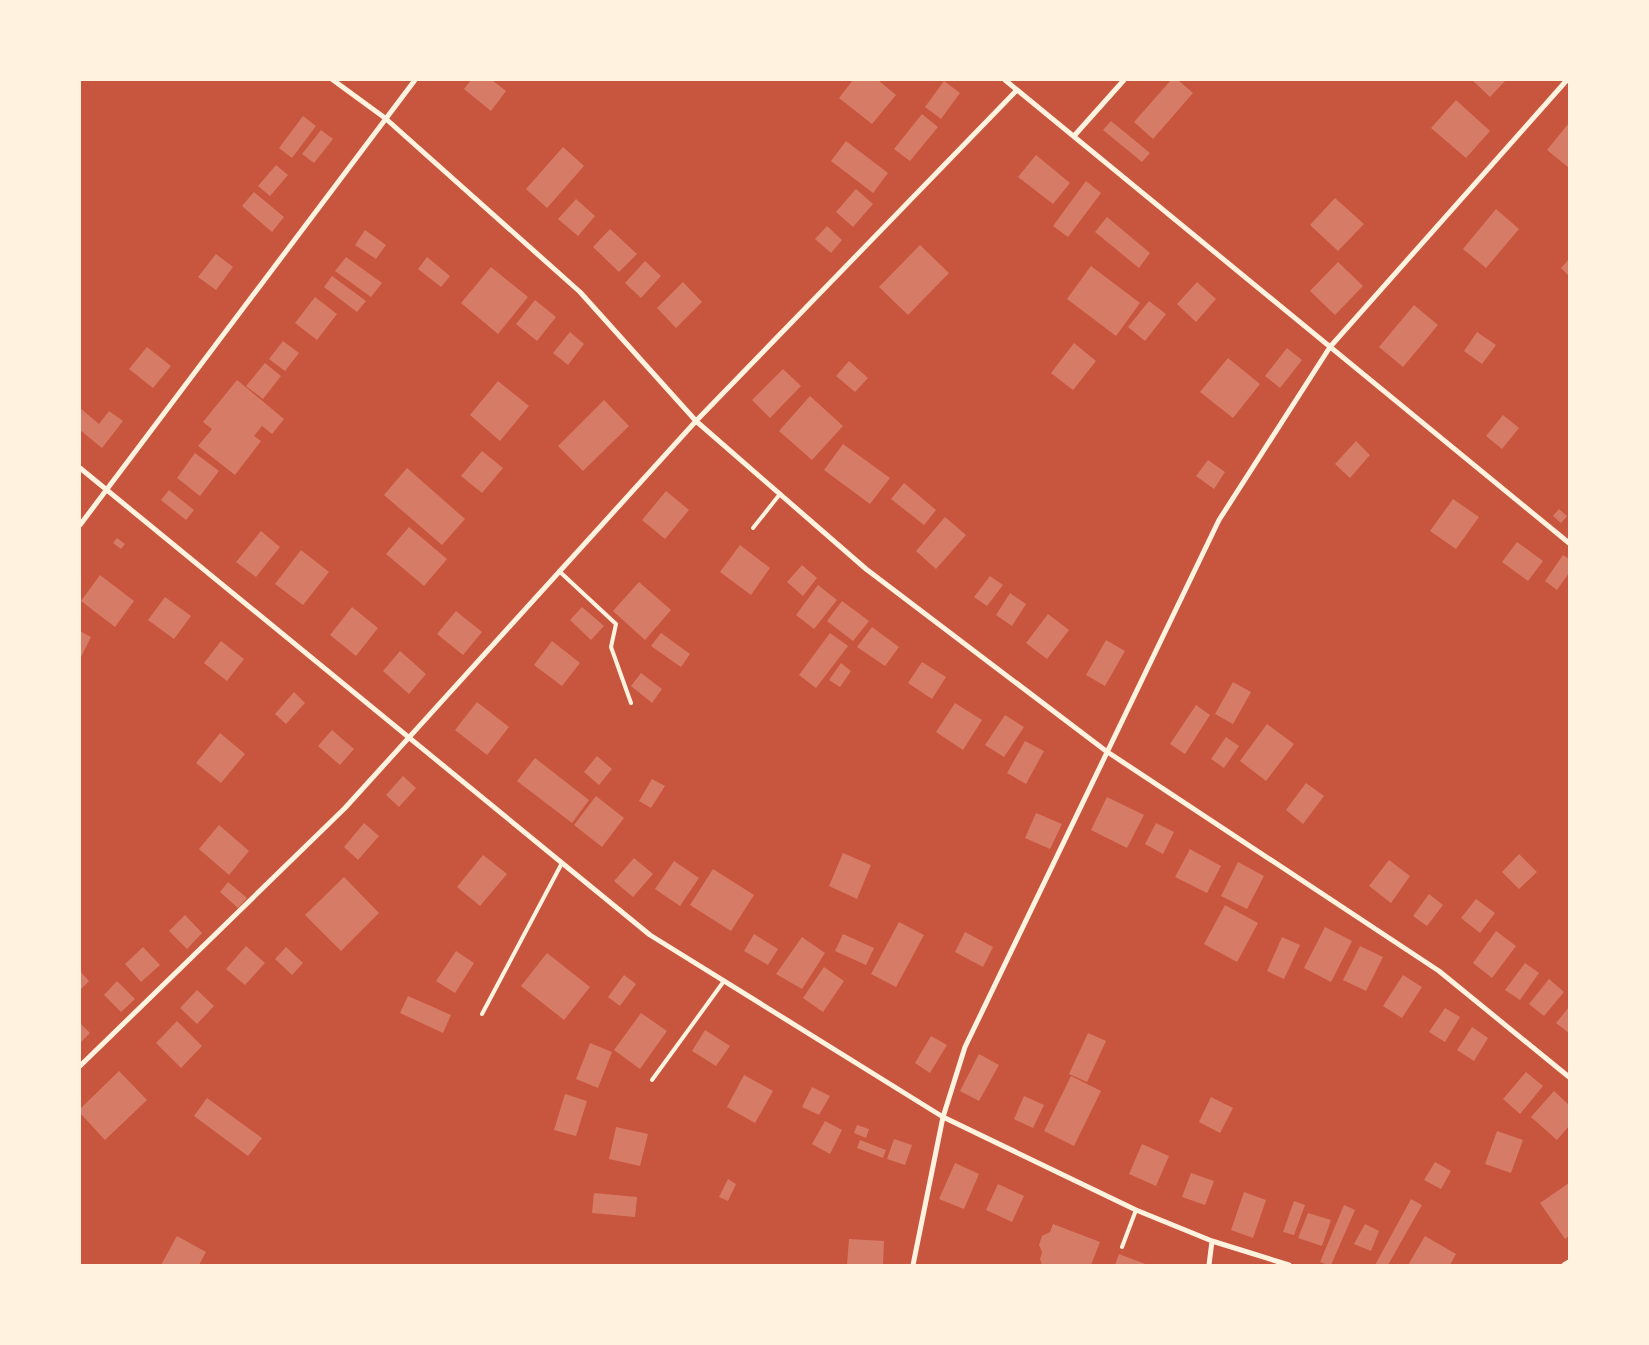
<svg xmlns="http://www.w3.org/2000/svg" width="1649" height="1345" font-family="'Work Sans',sans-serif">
<rect width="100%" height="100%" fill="#c8553d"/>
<path fill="#d67c66" d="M 471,80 L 492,80 L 506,91 L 491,111 L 464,89 Z
M 853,80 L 878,80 L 896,95 L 872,124 L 839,98 Z
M 1171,80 L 1178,80 L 1193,93 L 1153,139 L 1134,122 Z
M 1472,80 L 1506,80 L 1490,97 Z
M 944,81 L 960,93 L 941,119 L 925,107 Z
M 1456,100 L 1490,131 L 1466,158 L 1431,128 Z
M 922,114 L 938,127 L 910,161 L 894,149 Z
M 303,116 L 316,126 L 292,158 L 279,148 Z
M 1111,121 L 1150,153 L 1142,162 L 1103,130 Z
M 1569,123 L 1569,168 L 1547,150 Z
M 321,130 L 333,139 L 314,163 L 302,154 Z
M 846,141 L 888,173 L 873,193 L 831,161 Z
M 563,147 L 584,166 L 547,208 L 526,189 Z
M 1036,155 L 1070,183 L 1053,204 L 1018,177 Z
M 276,165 L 288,175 L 270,196 L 258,186 Z
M 1086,181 L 1101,193 L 1068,237 L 1053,226 Z
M 856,189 L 873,204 L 853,227 L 836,212 Z
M 254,192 L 284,217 L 272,232 L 242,206 Z
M 1335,198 L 1364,224 L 1338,251 L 1310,225 Z
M 576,199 L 595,216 L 578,236 L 558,219 Z
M 1496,209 L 1519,229 L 1486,268 L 1463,249 Z
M 1107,217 L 1150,253 L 1139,268 L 1095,232 Z
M 827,226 L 842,240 L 831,253 L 815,239 Z
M 610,229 L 637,254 L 619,272 L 593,247 Z
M 365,230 L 386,245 L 376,259 L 355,245 Z
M 920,245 L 949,273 L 908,315 L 879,287 Z
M 216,254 L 233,267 L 216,290 L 198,277 Z
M 346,257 L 382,283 L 371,297 L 335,271 Z
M 427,257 L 450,276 L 441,287 L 418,269 Z
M 1569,259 L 1569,276 L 1561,268 Z
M 645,261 L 661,276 L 641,298 L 625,283 Z
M 1338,262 L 1363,286 L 1335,315 L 1310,291 Z
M 1091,266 L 1140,303 L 1116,336 L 1067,299 Z
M 491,267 L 528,297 L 498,334 L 461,303 Z
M 332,276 L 366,301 L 357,312 L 324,287 Z
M 683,282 L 702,302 L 676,328 L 657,308 Z
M 1197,282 L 1216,299 L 1196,322 L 1177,304 Z
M 315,297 L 337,314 L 317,340 L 295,323 Z
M 535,300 L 556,317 L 537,341 L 516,324 Z
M 1149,301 L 1166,314 L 1145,341 L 1128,327 Z
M 1414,305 L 1438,325 L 1403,367 L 1379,347 Z
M 570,332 L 584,344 L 568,365 L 553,353 Z
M 1477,332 L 1496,345 L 1482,364 L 1464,351 Z
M 283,341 L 299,353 L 285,371 L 269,359 Z
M 1074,343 L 1096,361 L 1073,390 L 1051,373 Z
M 147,347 L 171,366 L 153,388 L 129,369 Z
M 1287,348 L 1302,360 L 1280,388 L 1265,376 Z
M 1228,358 L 1260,384 L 1233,418 L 1200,392 Z
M 849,361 L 868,378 L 855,392 L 836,376 Z
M 265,363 L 281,376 L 263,399 L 246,386 Z
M 783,369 L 801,386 L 770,418 L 752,400 Z
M 237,380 L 284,419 L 272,434 L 262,426 L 254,436 L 261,441 L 235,475 L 198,446 L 212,429 L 203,422 Z
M 498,381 L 529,406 L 500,441 L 470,415 Z
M 810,396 L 843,426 L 812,460 L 779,431 Z
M 604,400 L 629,426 L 583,471 L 558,446 Z
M 80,408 L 99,424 L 109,411 L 123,421 L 102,448 L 80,430 Z
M 1503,415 L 1519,428 L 1502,449 L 1486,436 Z
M 1356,441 L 1370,455 L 1350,478 L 1335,464 Z
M 843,444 L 890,478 L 870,504 L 824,470 Z
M 482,451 L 503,468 L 482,493 L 461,476 Z
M 195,453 L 219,471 L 200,496 L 177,478 Z
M 1208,460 L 1225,472 L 1214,489 L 1196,476 Z
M 407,468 L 465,519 L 442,545 L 384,495 Z
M 904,483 L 936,510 L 924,525 L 891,499 Z
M 169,490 L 194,510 L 186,520 L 161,500 Z
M 666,491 L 689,510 L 665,539 L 642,520 Z
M 1453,499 L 1479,517 L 1456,549 L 1430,531 Z
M 1559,509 L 1567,516 L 1561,523 L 1553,516 Z
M 945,517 L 966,535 L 936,569 L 916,551 Z
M 409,527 L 447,559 L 424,586 L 386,554 Z
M 261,531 L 280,547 L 256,577 L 236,562 Z
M 117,538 L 125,544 L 121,549 L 113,543 Z
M 1517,542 L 1543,561 L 1528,581 L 1502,562 Z
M 740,545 L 770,568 L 751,595 L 720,572 Z
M 301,550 L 329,572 L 303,605 L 275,584 Z
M 1563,555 L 1569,559 L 1569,573 L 1557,590 L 1545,581 Z
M 802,565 L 817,578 L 803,596 L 787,582 Z
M 100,575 L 134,601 L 115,627 L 81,601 Z
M 990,576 L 1003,585 L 987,606 L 974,597 Z
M 639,582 L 671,610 L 645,640 L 613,611 Z
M 818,585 L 837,600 L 814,629 L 796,615 Z
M 1010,593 L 1026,604 L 1012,626 L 996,615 Z
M 165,597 L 191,616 L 174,639 L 148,620 Z
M 842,601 L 869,621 L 853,641 L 827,621 Z
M 352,607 L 378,628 L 356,656 L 330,635 Z
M 582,607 L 604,626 L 591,640 L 570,620 Z
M 456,611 L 482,632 L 463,655 L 437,634 Z
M 1048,614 L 1069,630 L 1047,659 L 1026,643 Z
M 872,627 L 899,647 L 885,666 L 857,647 Z
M 80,631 L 91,637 L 80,659 Z
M 661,633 L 690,654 L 681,667 L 651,646 Z
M 830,633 L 848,646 L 816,688 L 799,675 Z
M 1106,640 L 1125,651 L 1105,686 L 1086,675 Z
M 221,641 L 244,659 L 227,681 L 204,663 Z
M 552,641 L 580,663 L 562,686 L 534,665 Z
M 400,651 L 426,674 L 409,694 L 383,671 Z
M 922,662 L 946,677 L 932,699 L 908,683 Z
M 841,663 L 851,671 L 840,687 L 829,680 Z
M 641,673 L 662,689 L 652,703 L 631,686 Z
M 1233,682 L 1251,692 L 1233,724 L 1215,714 Z
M 294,692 L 305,703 L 286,724 L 275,714 Z
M 477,702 L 509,727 L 487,755 L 455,730 Z
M 955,703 L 982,720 L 963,750 L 936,732 Z
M 1196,705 L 1210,715 L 1185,754 L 1170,744 Z
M 1005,715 L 1024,727 L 1004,757 L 985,745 Z
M 1267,724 L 1294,744 L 1266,781 L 1240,761 Z
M 332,730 L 354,749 L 340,765 L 318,746 Z
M 220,733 L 245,754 L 221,783 L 196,763 Z
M 1226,737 L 1239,746 L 1224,768 L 1211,759 Z
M 1025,741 L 1044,751 L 1026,784 L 1007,773 Z
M 597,756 L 612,769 L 599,785 L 584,772 Z
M 535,758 L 589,800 L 572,823 L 517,781 Z
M 403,776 L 416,788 L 399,807 L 386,795 Z
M 652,779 L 665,786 L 651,808 L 639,801 Z
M 1306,783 L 1324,796 L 1303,824 L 1286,810 Z
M 596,796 L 624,818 L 602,847 L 574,825 Z
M 1107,797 L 1144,815 L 1127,848 L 1091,830 Z
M 1036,813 L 1062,824 L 1050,849 L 1025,838 Z
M 364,823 L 379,836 L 358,860 L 344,847 Z
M 1156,823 L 1174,832 L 1163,854 L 1145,844 Z
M 219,825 L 249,851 L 229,875 L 199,849 Z
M 1190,849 L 1221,866 L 1207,893 L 1175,877 Z
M 843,853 L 871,865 L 857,899 L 829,886 Z
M 1519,854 L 1537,872 L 1519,889 L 1502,872 Z
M 483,855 L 507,874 L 480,906 L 457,887 Z
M 634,858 L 653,874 L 633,897 L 614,881 Z
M 1389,860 L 1410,876 L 1391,903 L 1369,886 Z
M 674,861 L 699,878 L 680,906 L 655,889 Z
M 1238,862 L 1264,876 L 1247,909 L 1221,896 Z
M 713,869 L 754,895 L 731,931 L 690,905 Z
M 344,877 L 379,913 L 341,951 L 305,915 Z
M 228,882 L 247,898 L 238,908 L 220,892 Z
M 1429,894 L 1443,905 L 1427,926 L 1413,916 Z
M 1476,899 L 1495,913 L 1480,933 L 1461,918 Z
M 1225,905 L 1258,923 L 1237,962 L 1204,944 Z
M 185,915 L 202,933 L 187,949 L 169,931 Z
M 899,922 L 924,935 L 896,987 L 871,974 Z
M 1325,927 L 1352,941 L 1331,982 L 1304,968 Z
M 1496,931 L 1516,946 L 1492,978 L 1473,963 Z
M 965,932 L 993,947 L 983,967 L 955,952 Z
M 754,934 L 778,949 L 768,965 L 744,951 Z
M 843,934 L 874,948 L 866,965 L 835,951 Z
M 802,937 L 825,953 L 802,989 L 776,974 Z
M 1282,937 L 1300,945 L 1284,979 L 1267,971 Z
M 246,946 L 265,963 L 245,985 L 226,969 Z
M 1360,946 L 1383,957 L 1366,991 L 1343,980 Z
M 143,947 L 160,965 L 141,982 L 125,964 Z
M 286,947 L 303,963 L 292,975 L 275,959 Z
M 456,951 L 474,963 L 455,993 L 436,981 Z
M 547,953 L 590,987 L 564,1020 L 521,986 Z
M 1525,963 L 1539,973 L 1520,1000 L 1505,990 Z
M 824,967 L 844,981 L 823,1012 L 803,998 Z
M 80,971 L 89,981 L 80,990 Z
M 624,975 L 636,984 L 620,1006 L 608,997 Z
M 1403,975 L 1422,987 L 1402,1018 L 1383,1006 Z
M 1549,979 L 1564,992 L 1544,1016 L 1529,1004 Z
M 117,981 L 135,999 L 121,1012 L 104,995 Z
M 197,990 L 214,1006 L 197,1024 L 180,1008 Z
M 408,996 L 451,1015 L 443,1033 L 400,1013 Z
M 1569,1007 L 1569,1033 L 1556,1023 Z
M 1445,1008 L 1460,1017 L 1445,1042 L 1429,1032 Z
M 641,1013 L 667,1031 L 640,1069 L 614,1050 Z
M 177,1021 L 202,1046 L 181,1068 L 156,1043 Z
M 80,1023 L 90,1033 L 80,1043 Z
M 1472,1027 L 1488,1038 L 1474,1061 L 1457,1050 Z
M 705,1030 L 730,1046 L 716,1066 L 692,1051 Z
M 1088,1033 L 1106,1041 L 1087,1082 L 1069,1074 Z
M 931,1036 L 947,1045 L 930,1073 L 915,1063 Z
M 590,1043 L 612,1052 L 598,1088 L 576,1079 Z
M 979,1054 L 999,1065 L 979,1101 L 960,1091 Z
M 119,1071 L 147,1100 L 105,1140 L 80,1113 L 80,1109 Z
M 1526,1072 L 1543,1086 L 1520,1114 L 1503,1099 Z
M 744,1075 L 773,1091 L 755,1123 L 727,1107 Z
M 1071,1076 L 1101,1091 L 1074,1146 L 1044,1131 Z
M 812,1087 L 830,1096 L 819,1115 L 802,1107 Z
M 1554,1091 L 1569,1105 L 1569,1126 L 1557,1140 L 1531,1117 Z
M 565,1094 L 587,1101 L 576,1136 L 554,1130 Z
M 1024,1096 L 1044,1105 L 1033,1128 L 1014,1119 Z
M 1211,1097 L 1233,1108 L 1220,1133 L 1199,1122 Z
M 207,1098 L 262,1138 L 248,1156 L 194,1116 Z
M 825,1121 L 842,1130 L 830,1154 L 812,1144 Z
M 857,1125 L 869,1129 L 866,1138 L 854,1133 Z
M 616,1127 L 648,1134 L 640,1166 L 609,1159 Z
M 1497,1131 L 1523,1140 L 1511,1173 L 1485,1164 Z
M 894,1139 L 912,1145 L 905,1165 L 887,1159 Z
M 860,1140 L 886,1150 L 883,1158 L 857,1148 Z
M 1142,1144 L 1169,1156 L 1156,1186 L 1129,1174 Z
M 1435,1162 L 1451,1171 L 1441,1189 L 1424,1180 Z
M 955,1163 L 979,1174 L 964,1209 L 939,1199 Z
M 1191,1173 L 1214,1181 L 1205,1205 L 1182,1197 Z
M 728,1179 L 736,1184 L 728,1201 L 719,1197 Z
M 1569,1183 L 1569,1236 L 1565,1239 L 1540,1203 Z
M 998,1184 L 1024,1196 L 1012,1222 L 986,1210 Z
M 1244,1192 L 1266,1200 L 1253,1238 L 1231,1230 Z
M 594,1193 L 637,1197 L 635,1217 L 592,1213 Z
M 1411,1199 L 1422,1205 L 1388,1265 L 1375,1265 Z
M 1294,1201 L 1305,1205 L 1294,1235 L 1283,1232 Z
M 1344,1205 L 1355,1210 L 1331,1265 L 1328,1265 L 1320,1262 Z
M 1308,1213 L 1331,1220 L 1322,1246 L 1298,1238 Z
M 1053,1224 L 1100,1242 L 1091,1265 L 1042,1265 L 1040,1259 L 1042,1252 L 1039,1245 L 1042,1236 L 1050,1232 Z
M 1365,1224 L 1379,1231 L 1371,1251 L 1354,1244 Z
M 177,1236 L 206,1252 L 199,1265 L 161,1265 Z
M 1425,1236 L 1456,1254 L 1450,1265 L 1408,1265 Z
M 849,1239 L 884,1241 L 883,1265 L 847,1265 Z
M 1119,1254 L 1148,1265 L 1115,1265 Z"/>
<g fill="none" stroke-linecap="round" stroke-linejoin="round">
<path stroke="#fff3e0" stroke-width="4" d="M 753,528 L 780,494
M 559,571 L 616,624 L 611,647 L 631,703
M 482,1014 L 562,863
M 652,1080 L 724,981
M 1122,1247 L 1136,1210"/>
<path stroke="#fff3e0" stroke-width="5" d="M 333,80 L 385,118 L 580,292 L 696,421 L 866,569 L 1106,751 L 1439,971 L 1569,1077
M 1005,80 L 1569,543
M 1074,136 L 1124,80
M 80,468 L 650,935 L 943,1117 L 1136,1210 L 1212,1241 L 1289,1265
M 80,525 L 415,80
M 80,1066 L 345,808 L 696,421 L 1017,90
M 913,1265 L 943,1117 L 965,1047 L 1219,520 L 1330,347 L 1567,80
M 1209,1265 L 1212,1241
M 1564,1265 L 1569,1262"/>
</g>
<rect width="1649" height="1345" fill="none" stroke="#fff3e0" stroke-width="162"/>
</svg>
